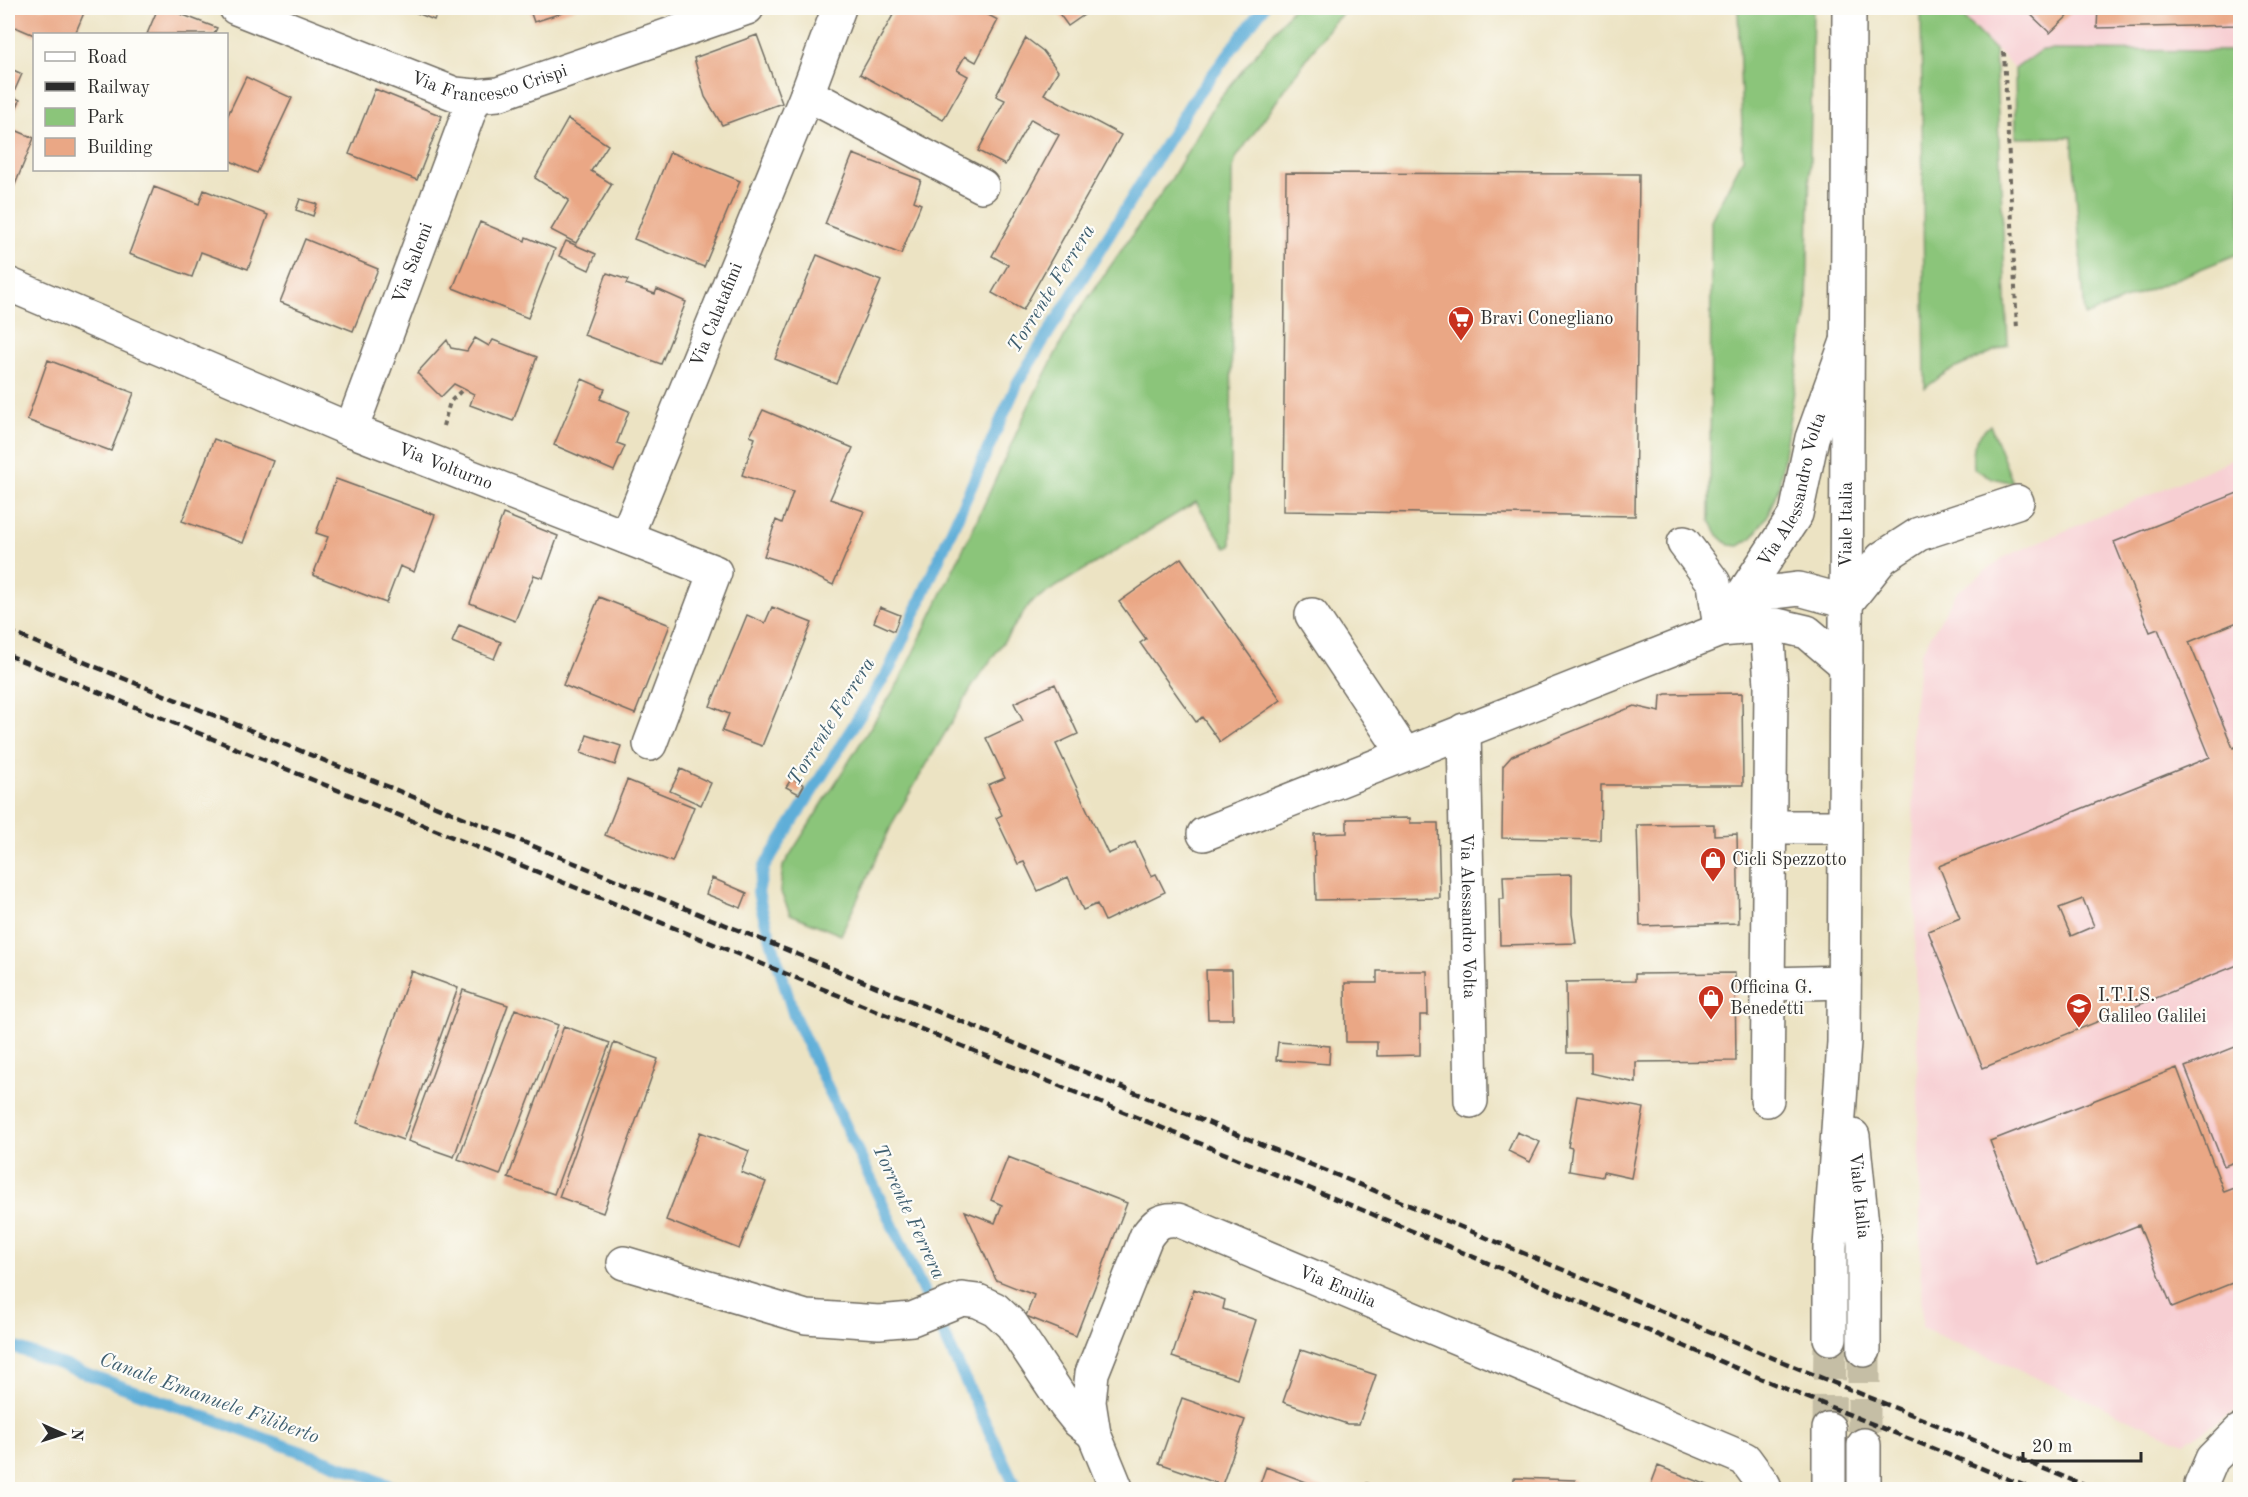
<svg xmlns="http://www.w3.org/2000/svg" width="2248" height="1497" font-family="'Old Standard TT',serif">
<rect width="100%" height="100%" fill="#fdfcf7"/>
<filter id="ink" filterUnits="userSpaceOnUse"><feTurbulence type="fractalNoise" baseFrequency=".0167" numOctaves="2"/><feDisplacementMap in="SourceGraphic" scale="12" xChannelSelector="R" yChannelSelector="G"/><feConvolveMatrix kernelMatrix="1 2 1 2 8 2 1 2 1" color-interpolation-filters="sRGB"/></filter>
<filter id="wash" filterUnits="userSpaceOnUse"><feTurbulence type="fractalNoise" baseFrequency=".008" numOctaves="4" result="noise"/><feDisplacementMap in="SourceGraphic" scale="24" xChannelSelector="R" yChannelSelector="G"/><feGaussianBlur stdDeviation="1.35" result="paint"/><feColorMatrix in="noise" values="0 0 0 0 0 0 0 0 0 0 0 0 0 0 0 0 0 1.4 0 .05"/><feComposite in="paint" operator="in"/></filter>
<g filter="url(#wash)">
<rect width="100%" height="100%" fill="#ece3c3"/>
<path fill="#f7cfd3" d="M 1960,8 L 2240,8 L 2240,51 L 2041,50 L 2015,69 L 1960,13 Z
M 2240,456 L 2240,1408 L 2184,1443 L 1922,1328 L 1912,729 L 1920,654 L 1956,593 L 2004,557 Z"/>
<path fill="#8bc57a" stroke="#5b7852" stroke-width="1.5" d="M 1293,8 L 1348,8 L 1330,26 L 1236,158 L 1232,172 L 1231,546 L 1226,548 L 1196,502 L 1031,602 L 972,687 L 894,820 L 841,935 L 790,914 L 780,890 L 783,866 L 899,682 L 977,520 L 1029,405 L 1074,318 L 1172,178 L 1216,103 Z
M 1738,8 L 1813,8 L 1807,308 L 1779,486 L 1768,515 L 1752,538 L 1739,546 L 1729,545 L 1718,535 L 1710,520 L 1711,220 L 1743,158 Z
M 1921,8 L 1960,8 L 1960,14 L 1995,50 L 2008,345 L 1947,372 L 1925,388 Z
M 2041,50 L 2240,51 L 2240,253 L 2085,316 L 2072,137 L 2016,138 L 2015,69 Z
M 1990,425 L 2013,483 L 1988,477 L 1974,468 C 1972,445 1973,440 1990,425 Z"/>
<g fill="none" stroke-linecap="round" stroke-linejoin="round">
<path stroke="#5eaed8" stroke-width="12" d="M 8,1345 L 373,1478 L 398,1490
M 1017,1490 L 794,1016 L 762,910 L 758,892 L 764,867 L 890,668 L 1018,382 L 1191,103 L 1263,8"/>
</g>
<g id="blocks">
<path fill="#eaa785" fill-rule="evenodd" d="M 10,8 L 86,8 L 75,34 L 34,35 L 8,24 L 8,14 Z
M 158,8 L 165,8 L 217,28 L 214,34 L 147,34 Z
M 405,8 L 439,8 L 434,20 Z
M 529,8 L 577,8 L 534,22 Z
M 897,8 L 975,8 L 998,20 L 976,62 L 965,56 L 957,70 L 968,76 L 943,120 L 860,74 Z
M 1055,8 L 1094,8 L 1068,26 Z
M 2024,8 L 2076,8 L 2050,33 Z
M 2098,8 L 2240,8 L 2240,25 L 2097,28 Z
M 757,35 L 782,103 L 722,125 L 705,97 L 694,58 Z
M 1026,38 L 1043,51 L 1058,71 L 1044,94 L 1121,135 L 1023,310 L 992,293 L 1008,265 L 992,256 L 1059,135 L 1031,119 L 1005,165 L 978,151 L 1005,100 L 996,96 Z
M 11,69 L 22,74 L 14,92 L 8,89 L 8,78 Z
M 246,77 L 292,98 L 257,173 L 226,159 L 226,119 Z
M 375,89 L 442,116 L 417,180 L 349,154 Z
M 8,94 L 20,100 L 8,127 L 34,138 L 8,202 Z
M 568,119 L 608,145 L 591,171 L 612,184 L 576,243 L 551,230 L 569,200 L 535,178 Z
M 670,152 L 740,181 L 704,267 L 634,239 Z
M 853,154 L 921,180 L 914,201 L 921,204 L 901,254 L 825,224 Z
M 1286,173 L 1639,174 L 1635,516 L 1283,511 Z
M 154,187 L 199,204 L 204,190 L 268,215 L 248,269 L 201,252 L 192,277 L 129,254 Z
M 300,199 L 317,204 L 313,216 L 296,210 Z
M 480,222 L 525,241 L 526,237 L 555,249 L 528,318 L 453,288 Z
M 305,239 L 378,269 L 353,331 L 280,302 Z
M 566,241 L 596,254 L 589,270 L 559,256 Z
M 817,255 L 881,281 L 836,383 L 775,359 Z
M 607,273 L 628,280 L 626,284 L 655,294 L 657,289 L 686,302 L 661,364 L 584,335 Z
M 475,338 L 489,346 L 493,340 L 537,357 L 513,421 L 470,405 L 474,394 L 454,384 L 441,397 L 417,373 L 447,340 L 451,348 L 467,351 Z
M 48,360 L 134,393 L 111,451 L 27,420 Z
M 582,379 L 605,389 L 600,399 L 629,411 L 617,443 L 625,446 L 614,471 L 554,445 Z
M 763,410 L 853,448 L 830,499 L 864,511 L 833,585 L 790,564 L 764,556 L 776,520 L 782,523 L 793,492 L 742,475 L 755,438 L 750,436 Z
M 214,439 L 273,461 L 243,543 L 182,521 Z
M 336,479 L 435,515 L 414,572 L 400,566 L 386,603 L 313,575 L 328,537 L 316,533 Z
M 2240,492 L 2240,621 L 2189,642 L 2233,748 L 2240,745 L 2240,964 L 1983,1068 L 1928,931 L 1960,918 L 1939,866 L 2210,757 L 2158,629 L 2150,632 L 2114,542 ZM 2083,899 L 2094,926 L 2071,936 L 2059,908 Z
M 503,514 L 558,536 L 543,578 L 534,575 L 515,621 L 470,603 Z
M 1181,558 L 1281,700 L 1220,742 L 1202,717 L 1196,722 L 1140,643 L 1146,639 L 1119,602 Z
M 599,597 L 670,625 L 635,714 L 563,685 Z
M 772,607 L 812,623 L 762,746 L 722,731 L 729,714 L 710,706 L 747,615 L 765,623 Z
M 880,607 L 900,615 L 894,631 L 874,622 Z
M 459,625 L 501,642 L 494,659 L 452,642 Z
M 1055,684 L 1078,734 L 1056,744 L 1108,854 L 1135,842 L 1151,876 L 1156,874 L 1165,892 L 1105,921 L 1097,904 L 1083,910 L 1068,877 L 1038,891 L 1024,862 L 1018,864 L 996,818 L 1002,815 L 988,785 L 1005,778 L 986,738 L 1023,721 L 1014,703 Z
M 1742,693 L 1743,785 L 1601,785 L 1600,840 L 1502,838 L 1503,766 L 1512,756 L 1634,706 L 1660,712 L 1661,696 L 1666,694 Z
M 587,735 L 621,746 L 615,765 L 581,753 Z
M 681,769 L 711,783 L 701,805 L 670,791 Z
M 792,778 L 804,785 L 799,794 L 786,787 Z
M 627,780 L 694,807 L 672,862 L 605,835 Z
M 1410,818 L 1410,823 L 1438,823 L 1440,898 L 1316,900 L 1314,834 L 1347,833 L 1347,819 Z
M 1714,824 L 1714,835 L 1737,834 L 1739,923 L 1640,926 L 1637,825 Z
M 1572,874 L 1572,914 L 1576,943 L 1500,945 L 1499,899 L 1504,899 L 1503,876 Z
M 712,878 L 747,893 L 741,908 L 706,894 Z
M 1206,970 L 1232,970 L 1233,1019 L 1208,1019 Z
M 411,971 L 458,988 L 403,1140 L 357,1123 Z
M 1377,971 L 1427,971 L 1428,1015 L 1420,1015 L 1420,1055 L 1377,1056 L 1377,1042 L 1346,1042 L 1345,983 L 1377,983 Z
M 1735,973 L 1736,1061 L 1636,1062 L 1636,1083 L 1591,1073 L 1591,1053 L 1567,1053 L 1566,982 L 1635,981 L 1635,974 Z
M 463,990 L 508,1005 L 454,1157 L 408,1141 Z
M 515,1009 L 558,1025 L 500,1175 L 458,1159 Z
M 564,1026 L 610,1043 L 554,1194 L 508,1178 Z
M 1278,1042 L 1330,1046 L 1329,1064 L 1276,1060 Z
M 614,1043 L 658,1059 L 603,1213 L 559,1197 Z
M 2240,1045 L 2240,1160 L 2224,1166 L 2185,1067 Z
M 2177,1068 L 2224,1192 L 2240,1186 L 2240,1280 L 2172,1307 L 2139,1225 L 2038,1265 L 1990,1141 Z
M 1577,1096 L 1644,1108 L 1631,1178 L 1603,1172 L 1602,1177 L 1569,1171 L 1572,1148 L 1568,1147 Z
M 700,1132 L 749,1151 L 741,1172 L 766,1182 L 739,1249 L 666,1220 Z
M 1517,1132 L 1540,1142 L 1530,1162 L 1508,1151 Z
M 1008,1157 L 1127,1203 L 1076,1336 L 1026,1316 L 1034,1295 L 996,1280 L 965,1211 L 995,1223 L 1002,1205 L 991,1200 Z
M 1194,1289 L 1225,1300 L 1223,1309 L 1256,1320 L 1237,1379 L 1172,1357 Z
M 1301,1350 L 1376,1375 L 1359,1424 L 1347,1424 L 1283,1402 Z
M 1182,1398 L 1245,1420 L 1222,1485 L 1159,1463 Z
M 1658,1466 L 1718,1489 L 1718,1490 L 1649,1490 Z
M 1266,1467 L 1325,1489 L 1325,1490 L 1258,1490 Z
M 1514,1478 L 1575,1480 L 1574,1490 L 1513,1490 Z
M 1367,1483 L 1386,1489 L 1386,1490 L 1366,1490 Z"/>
</g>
</g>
<g filter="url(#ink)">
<use href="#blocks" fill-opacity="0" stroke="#6f6b60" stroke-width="1.5"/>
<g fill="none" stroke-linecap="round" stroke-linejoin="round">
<path stroke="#c5bea5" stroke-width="33" stroke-dasharray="33 16" stroke-linecap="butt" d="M 1864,1350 L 1864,1445
M 1829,1429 L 1830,1338"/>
<g stroke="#6f6b60" stroke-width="36">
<g id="minor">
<path id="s1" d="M 236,8 L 455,94 L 475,96 L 498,94 L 747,8"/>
<path d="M 807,94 L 982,186"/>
<path id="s2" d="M 8,284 L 351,430 L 715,572 L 650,744"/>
<path id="s3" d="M 351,430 L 475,96"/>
<path id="s4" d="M 626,537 L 807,94 L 839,8"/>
<path d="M 1684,543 L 1714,583 L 1720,630"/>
<path id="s5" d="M 1734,608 L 1796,514 L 1812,438 L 1846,344"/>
<path d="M 1312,615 L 1404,753"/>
<path d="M 1767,626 L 1771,685 L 1767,1100"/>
<path d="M 1720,630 L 1765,593 L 1799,589 L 1847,602 L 1882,558 L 1919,534 L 2017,502"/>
<path id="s6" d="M 1464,730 L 1471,1101"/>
<path d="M 1771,827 L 1844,827"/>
<path d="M 1204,834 L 1720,630 L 1777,625 L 1807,632 L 1846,665"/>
<path d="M 1769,984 L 1844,982"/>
<path d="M 624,1263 L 806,1317 L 879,1322 L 912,1319 L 962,1299 L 978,1301 L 995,1309 L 1012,1325 L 1066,1406 L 1078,1421 L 1094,1434"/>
<path d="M 2201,1485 L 2212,1459 L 2240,1431"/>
<path id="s7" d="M 1117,1490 L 1094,1434 L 1089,1402 L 1092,1373 L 1146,1237 C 1155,1224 1162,1218 1178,1220 L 1745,1459 L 1764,1485 L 1764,1490"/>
</g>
</g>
<g stroke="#6f6b60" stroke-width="36">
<g id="major">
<path id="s8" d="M 1853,1136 L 1864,1244 L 1864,1350"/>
<path id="s9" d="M 1830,1338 L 1830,1247 L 1844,1042 L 1849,8"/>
<path d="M 1864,1445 L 1864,1490"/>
<path d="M 1829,1490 L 1829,1429"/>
</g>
</g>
<path stroke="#6f6b60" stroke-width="4" stroke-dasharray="4.5 4.5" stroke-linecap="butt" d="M 2004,52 L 2017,330
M 443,426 L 450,402 L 461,391"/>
<use href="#minor" stroke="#fff" stroke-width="33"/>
<use href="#major" stroke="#fff" stroke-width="33"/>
<path stroke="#2b2b2b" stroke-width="4.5" stroke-dasharray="9 4.5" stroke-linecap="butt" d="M 8,631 L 1368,1188 L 1778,1360 L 2096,1490
M 8,655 L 1360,1209 L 1774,1384 L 2035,1490"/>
</g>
</g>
<defs>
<g id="supermarket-pin" transform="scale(1.35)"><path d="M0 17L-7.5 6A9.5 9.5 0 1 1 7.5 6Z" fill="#c8321e" stroke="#fdfcf7"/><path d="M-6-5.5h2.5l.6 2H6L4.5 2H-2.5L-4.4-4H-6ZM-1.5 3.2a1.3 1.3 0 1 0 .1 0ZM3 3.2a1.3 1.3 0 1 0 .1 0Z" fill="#fff"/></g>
<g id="shop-pin" transform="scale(1.35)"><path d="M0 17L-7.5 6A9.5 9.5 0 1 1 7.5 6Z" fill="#c8321e" stroke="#fdfcf7"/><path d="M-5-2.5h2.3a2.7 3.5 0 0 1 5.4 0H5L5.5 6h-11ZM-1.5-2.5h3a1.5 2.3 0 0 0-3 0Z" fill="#fff"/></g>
<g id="school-pin" transform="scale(1.35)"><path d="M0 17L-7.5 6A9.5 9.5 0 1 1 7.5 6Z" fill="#c8321e" stroke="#fdfcf7"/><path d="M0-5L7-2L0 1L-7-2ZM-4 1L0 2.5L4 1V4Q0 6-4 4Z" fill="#fff"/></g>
</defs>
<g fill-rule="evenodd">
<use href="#supermarket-pin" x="1461" y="319"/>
<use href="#shop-pin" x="1713" y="860"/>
<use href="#shop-pin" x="1711" y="998"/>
<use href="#school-pin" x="2079" y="1006"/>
</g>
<g text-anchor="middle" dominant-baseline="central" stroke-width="4.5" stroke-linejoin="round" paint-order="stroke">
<g font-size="18" fill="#2b2b2b" stroke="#fdfcf7">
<text stroke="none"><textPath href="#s1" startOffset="270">Via Francesco Crispi</textPath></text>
<text stroke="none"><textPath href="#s3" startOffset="178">Via Salemi</textPath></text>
<text stroke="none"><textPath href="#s4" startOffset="240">Via Calatafimi</textPath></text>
<text stroke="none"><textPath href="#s2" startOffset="474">Via Volturno</textPath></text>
<text stroke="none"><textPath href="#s5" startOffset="134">Via Alessandro Volta</textPath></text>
<text stroke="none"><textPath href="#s9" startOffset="814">Viale Italia</textPath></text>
<text stroke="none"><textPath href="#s6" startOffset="186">Via Alessandro Volta</textPath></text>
<text stroke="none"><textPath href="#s8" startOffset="60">Viale Italia</textPath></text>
<text stroke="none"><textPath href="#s7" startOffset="480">Via Emilia</textPath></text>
</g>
<g font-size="18" fill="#2b2b2b" stroke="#fdfcf7" text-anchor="start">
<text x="1480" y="319">Bravi Conegliano</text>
<text x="1732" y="860">Cicli Spezzotto</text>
<text x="1730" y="988">Officina G.<tspan x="1730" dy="21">Benedetti</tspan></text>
<text x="2098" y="996">I.T.I.S.<tspan x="2098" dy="21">Galileo Galilei</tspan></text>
</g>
<g font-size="20" font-style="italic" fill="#3f5f70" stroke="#fdfcf7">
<text transform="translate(1052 289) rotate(-58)">Torrente Ferrera</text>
<text transform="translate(832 722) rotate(-58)">Torrente Ferrera</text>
<text transform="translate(908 1212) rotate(65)">Torrente Ferrera</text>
<text transform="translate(209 1399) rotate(20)">Canale Emanuele Filiberto</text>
</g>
</g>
<rect width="2248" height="1497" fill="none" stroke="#fdfcf7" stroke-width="30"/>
<rect x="33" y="33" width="195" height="138" fill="#fdfcf7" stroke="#a9a8a5" stroke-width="1.5"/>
<rect x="45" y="52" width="30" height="9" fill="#ffffff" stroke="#a9a8a5" stroke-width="1.5"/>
<text x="87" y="63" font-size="18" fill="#2b2b2b">Road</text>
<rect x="45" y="82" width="30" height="9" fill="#2b2b2b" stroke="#a9a8a5" stroke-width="1.5"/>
<text x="87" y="93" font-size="18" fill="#2b2b2b">Railway</text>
<rect x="45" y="108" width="30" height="18" fill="#8bc57a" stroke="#a9a8a5" stroke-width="1.5"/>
<text x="87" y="123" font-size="18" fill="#2b2b2b">Park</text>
<rect x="45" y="138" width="30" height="18" fill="#eaa785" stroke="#a9a8a5" stroke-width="1.5"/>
<text x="87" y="153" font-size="18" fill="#2b2b2b">Building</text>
<g transform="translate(63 1434) rotate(93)" stroke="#fdfcf7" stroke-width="4.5" paint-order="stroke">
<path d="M0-4.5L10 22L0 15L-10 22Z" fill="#2b2b2b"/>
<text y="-9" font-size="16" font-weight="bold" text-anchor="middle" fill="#2b2b2b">N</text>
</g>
<path d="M2023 1452v9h118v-9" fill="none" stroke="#2b2b2b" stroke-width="3"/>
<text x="2032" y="1452" font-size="18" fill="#2b2b2b" stroke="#fdfcf7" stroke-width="4.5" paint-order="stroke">20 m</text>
</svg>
